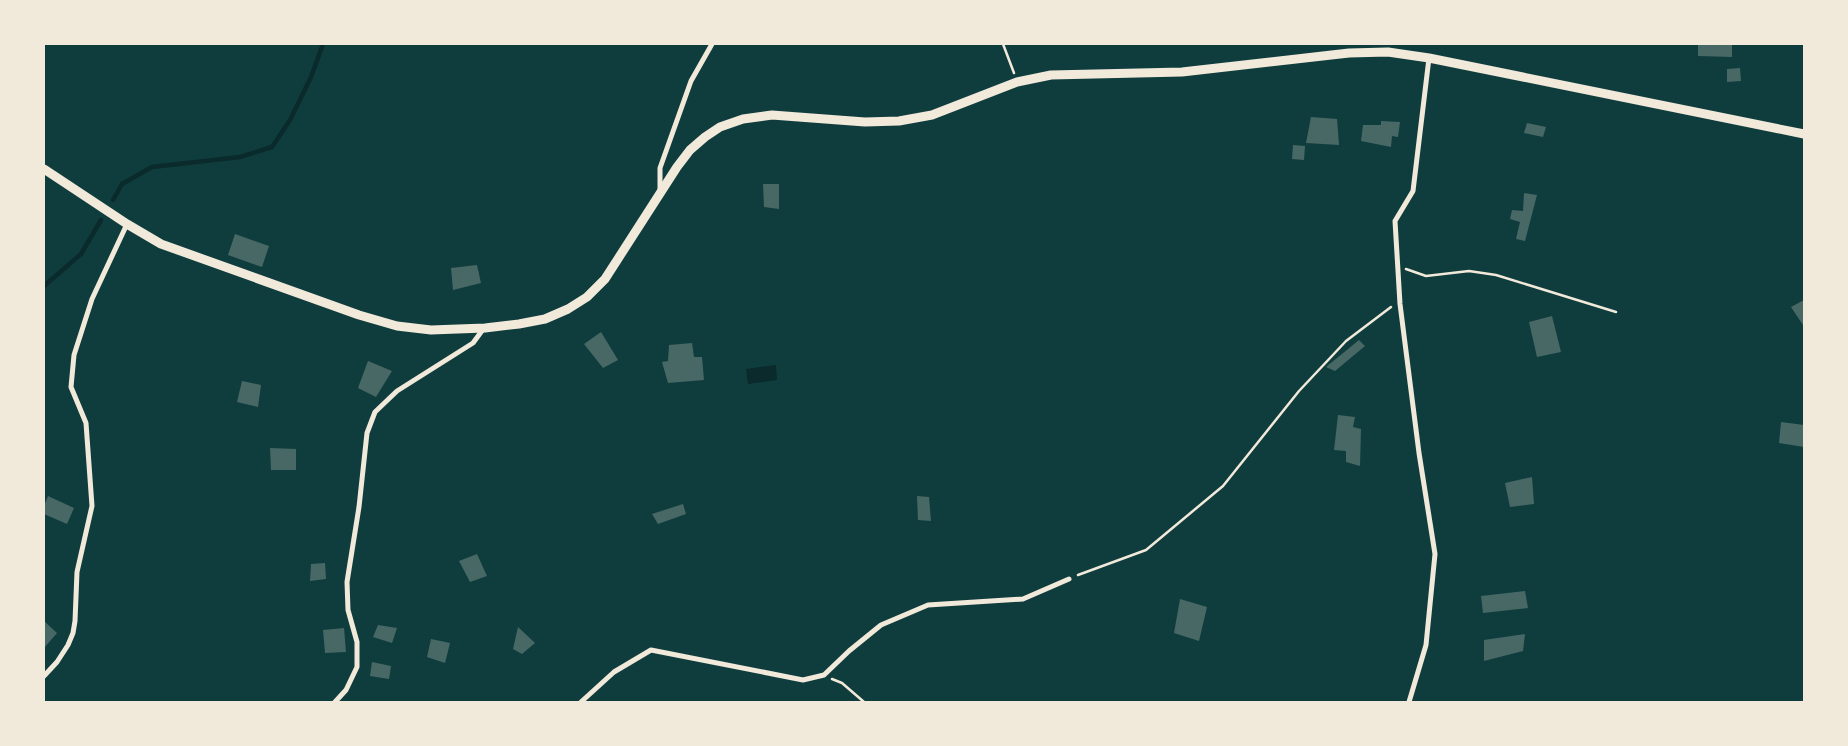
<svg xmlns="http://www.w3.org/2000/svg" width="1848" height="746" font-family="'DM Sans',sans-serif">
<rect width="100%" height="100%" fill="#0f3d3e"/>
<path fill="#0a2a2b" d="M 776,365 L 777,380 L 748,384 L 746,369 Z"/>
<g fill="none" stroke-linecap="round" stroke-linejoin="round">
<path stroke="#0a2a2b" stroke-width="4.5" d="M 113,200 L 122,184 L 152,167 L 240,157 L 272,147 L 290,120 L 311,77 L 323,44
M 44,286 L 81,254 L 101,220"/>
</g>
<path fill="#486865" d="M 1698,44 L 1732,44 L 1732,57 L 1698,56 Z
M 1740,68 L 1741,81 L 1727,82 L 1727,69 Z
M 1311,117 L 1337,119 L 1339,145 L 1306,143 Z
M 1381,121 L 1400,122 L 1398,137 L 1392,136 L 1391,147 L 1361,141 L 1363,125 L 1381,125 Z
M 1527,123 L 1546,127 L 1543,137 L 1524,133 Z
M 1293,145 L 1305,146 L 1304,160 L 1292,159 Z
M 763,184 L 779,184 L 779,209 L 764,207 Z
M 1524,193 L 1537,195 L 1525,241 L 1516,239 L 1520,222 L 1510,219 L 1512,210 L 1523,211 Z
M 235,234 L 269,246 L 262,267 L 228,255 Z
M 477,265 L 481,283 L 453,290 L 451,268 Z
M 1804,300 L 1804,324 L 1803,325 L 1791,307 Z
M 1552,316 L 1561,352 L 1537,357 L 1529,322 Z
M 601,332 L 618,360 L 603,368 L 584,344 Z
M 1359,340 L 1365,346 L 1335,371 L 1326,367 Z
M 692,343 L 694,357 L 702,357 L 704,380 L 668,383 L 662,362 L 668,361 L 669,345 Z
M 368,361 L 392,371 L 376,397 L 358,388 Z
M 242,381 L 261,385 L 258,407 L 237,402 Z
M 1338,415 L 1355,417 L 1353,427 L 1361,429 L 1360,466 L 1346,462 L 1346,451 L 1334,450 Z
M 1781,422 L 1804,425 L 1804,447 L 1779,443 Z
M 270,448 L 296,449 L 296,470 L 271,470 Z
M 1532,477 L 1534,504 L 1510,507 L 1505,483 Z
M 48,496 L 74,508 L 67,524 L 44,514 L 44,506 Z
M 917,496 L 929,497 L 931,521 L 918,520 Z
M 683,504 L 686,514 L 658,524 L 652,514 Z
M 477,554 L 487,576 L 470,582 L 459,561 Z
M 325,563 L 326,579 L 310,581 L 311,564 Z
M 1525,591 L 1528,608 L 1483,613 L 1481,596 Z
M 1180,599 L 1207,607 L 1199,641 L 1174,633 Z
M 44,621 L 57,633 L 44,648 Z
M 378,625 L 397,628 L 392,643 L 373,637 Z
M 518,627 L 535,643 L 522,654 L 513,649 Z
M 344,628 L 346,652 L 325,653 L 323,630 Z
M 1525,634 L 1523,651 L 1484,661 L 1484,640 Z
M 431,639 L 450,643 L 445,663 L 427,657 Z
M 372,662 L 391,666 L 389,679 L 370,676 Z"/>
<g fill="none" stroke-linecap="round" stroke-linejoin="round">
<path stroke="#f1e9da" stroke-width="2.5" d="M 1003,44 L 1014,73
M 1406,269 L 1426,276 L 1469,271 L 1496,275 L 1616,312
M 1078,575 L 1146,550 L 1223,486 L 1299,391 L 1346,341 L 1391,307
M 832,679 L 842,683 L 864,702"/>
<path stroke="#f1e9da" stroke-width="5" d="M 660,192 L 660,168 L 691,81 L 712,44
M 44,676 L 57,662 L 68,645 L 73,633 L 75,621 L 77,572 L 92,506 L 86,423 L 71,387 L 74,355 L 92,299 L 127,224
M 335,702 L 346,690 L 357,667 L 357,642 L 348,610 L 347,582 L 359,507 L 367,433 L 375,412 L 397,391 L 473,343 L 484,328
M 581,702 L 614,672 L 651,650 L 803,680 L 824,675 L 849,651 L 881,625 L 928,605 L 1023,599 L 1069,579
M 1409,702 L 1426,645 L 1435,554 L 1419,453 L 1400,304 L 1395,221 L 1413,191 L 1429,58"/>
<path stroke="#f1e9da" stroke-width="9" d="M 44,169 L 127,224 L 161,244 L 359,315 L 397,326 L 431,330 L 485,328 L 519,324 L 545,319 L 568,309 L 587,297 L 605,279 L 677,167 L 690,150 L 705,137 L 720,127 L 743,119 L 772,115 L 865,122 L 899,121 L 932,115 L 1017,82 L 1051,75 L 1182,72 L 1349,53 L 1388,52 L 1429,58 L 1804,134"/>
</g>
<rect width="1848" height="746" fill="none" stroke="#f1e9da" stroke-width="90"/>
</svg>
